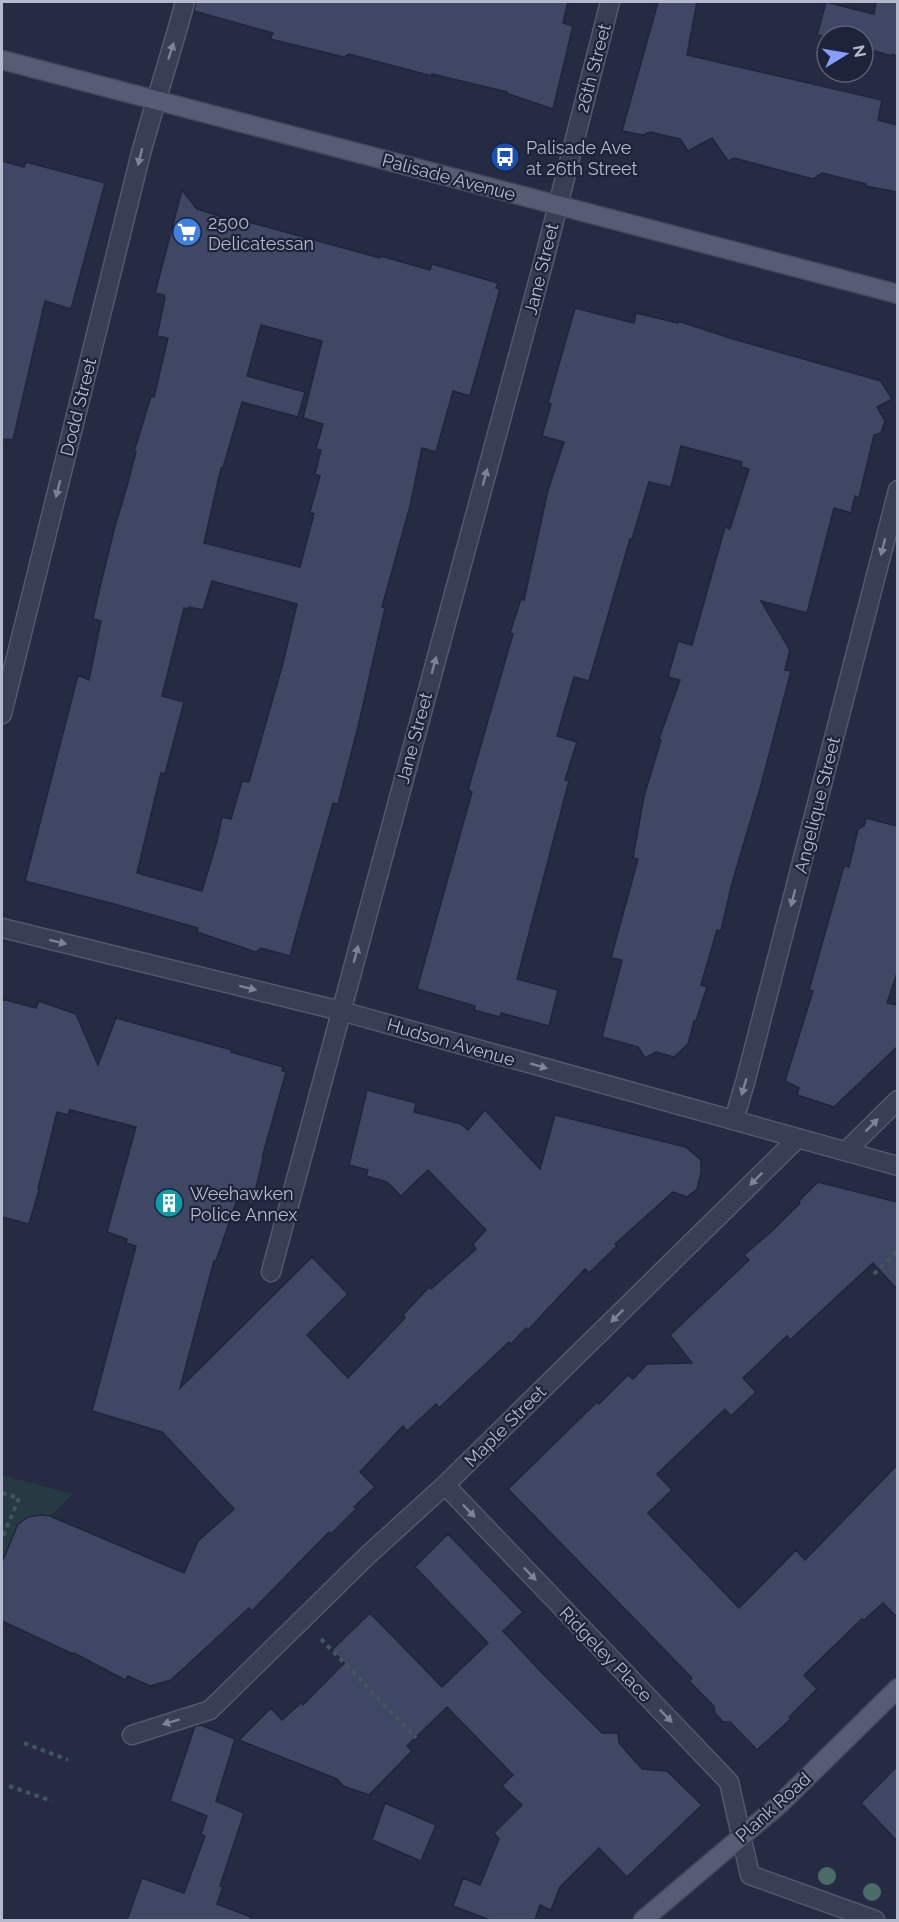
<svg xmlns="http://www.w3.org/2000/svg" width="899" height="1922" font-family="Raleway,sans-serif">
<rect width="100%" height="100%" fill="#242b43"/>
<path fill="#263a44" d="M 2,1475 L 73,1494 L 50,1516 C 18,1512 16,1530 5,1555 L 2,1554 Z"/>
<path fill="#404764" stroke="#1f253a" stroke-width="1.5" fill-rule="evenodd" d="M 196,2 L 568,2 L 563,23 L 573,26 L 553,109 L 506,93 L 507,92 L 432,74 L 432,76 L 349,54 L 344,57 L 270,39 L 273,33 L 194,11 Z
M 658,2 L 697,2 L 687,55 L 882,100 L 878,120 L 897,125 L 897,192 L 865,186 L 866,184 L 822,173 L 813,179 L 734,158 L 728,161 L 712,138 L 688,151 L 680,139 L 650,132 L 643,135 L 622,131 Z
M 826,2 L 874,14 L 876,2 L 897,2 L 897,56 L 892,54 L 892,56 L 863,48 L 863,36 L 827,36 L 827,37 L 817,35 Z
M 2,161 L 24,167 L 26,162 L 105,183 L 71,309 L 45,301 L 13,440 L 2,439 Z
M 182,190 L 197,209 L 248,225 L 249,222 L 380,258 L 381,256 L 430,270 L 432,264 L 498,283 L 496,288 L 500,289 L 470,396 L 453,391 L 436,452 L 422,448 L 410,506 L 382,607 L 385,608 L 358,727 L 338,804 L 333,803 L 290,956 L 261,948 L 256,952 L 197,932 L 198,928 L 114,904 L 25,881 L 78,675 L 89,680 L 101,621 L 93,619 L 100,587 L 114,530 L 127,486 L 136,452 L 134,452 L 151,396 L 154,397 L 168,338 L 157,336 L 165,298 L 164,298 L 164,295 L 155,293 ZM 261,325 L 322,341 L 303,418 L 323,424 L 316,449 L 321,450 L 315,474 L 320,476 L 310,512 L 314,514 L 300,567 L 204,543 L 221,468 L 223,468 L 242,402 L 298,417 L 305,392 L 247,376 ZM 212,581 L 297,604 L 283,663 L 249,782 L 242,781 L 231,819 L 222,817 L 217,841 L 202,891 L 137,873 L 161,773 L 165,774 L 184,702 L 162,696 L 184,608 L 188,609 L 189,607 L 203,610 Z
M 575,308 L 634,323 L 636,313 L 678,323 L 678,321 L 733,339 L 881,381 L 892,399 L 877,407 L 885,421 L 881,433 L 874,435 L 859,498 L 855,496 L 851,513 L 834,508 L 807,613 L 761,601 L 790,650 L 785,670 L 791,671 L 761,785 L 731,887 L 721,931 L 717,930 L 701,985 L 707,987 L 696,1021 L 694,1021 L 688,1044 L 674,1057 L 656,1052 L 645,1058 L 638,1047 L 602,1037 L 622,960 L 611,958 L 638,859 L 633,858 L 644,796 L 661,740 L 659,739 L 680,680 L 668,677 L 678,641 L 692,645 L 725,527 L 730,529 L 749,469 L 741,467 L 742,462 L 681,446 L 671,487 L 649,482 L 632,539 L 630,539 L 589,681 L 574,677 L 557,736 L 577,742 L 565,780 L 569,781 L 517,979 L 558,990 L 549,1026 L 501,1013 L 500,1017 L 474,1010 L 475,1006 L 417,989 L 472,792 L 468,790 L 513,634 L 510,633 L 521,599 L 524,600 L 548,490 L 564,442 L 542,436 L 551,404 L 548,403 Z
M 866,818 L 897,826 L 897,973 L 887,1003 L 897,1005 L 897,1047 L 834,1107 L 797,1095 L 799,1088 L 785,1081 L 813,991 L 809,990 L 844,866 L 849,867 L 858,829 L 864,826 Z
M 2,999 L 36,1008 L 39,1001 L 76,1014 L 98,1065 L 116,1018 L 232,1050 L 231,1052 L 283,1067 L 282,1071 L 286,1072 L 262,1158 L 263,1159 L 252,1204 L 237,1200 L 216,1261 L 214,1261 L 180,1388 L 312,1257 L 348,1294 L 307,1335 L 348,1378 L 405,1318 L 403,1315 L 429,1287 L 431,1289 L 476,1249 L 473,1244 L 486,1230 L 428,1170 L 401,1196 L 387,1182 L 366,1176 L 368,1170 L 349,1165 L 367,1090 L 416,1103 L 414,1112 L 461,1124 L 468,1130 L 485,1110 L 540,1169 L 555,1115 L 686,1147 L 701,1160 L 701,1173 L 697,1189 L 687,1197 L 673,1192 L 615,1244 L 617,1246 L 589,1273 L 585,1269 L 528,1330 L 526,1328 L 511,1344 L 509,1342 L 439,1408 L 436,1404 L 407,1431 L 403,1426 L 360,1472 L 375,1487 L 354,1507 L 357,1508 L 331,1534 L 329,1532 L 252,1611 L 249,1608 L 171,1680 L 150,1686 L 128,1676 L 125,1680 L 74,1653 L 73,1654 L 2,1621 L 2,1562 L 18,1524 L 28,1517 L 40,1515 L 50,1516 L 184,1573 L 198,1541 L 234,1509 L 162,1432 L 92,1411 L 136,1246 L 126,1243 L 127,1239 L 107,1232 L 136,1127 L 70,1110 L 68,1115 L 57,1112 L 38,1189 L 39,1190 L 29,1224 L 2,1217 Z
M 818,1182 L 897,1202 L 897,1289 L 873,1263 L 790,1340 L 787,1336 L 743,1378 L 756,1392 L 731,1416 L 725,1409 L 657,1474 L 672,1490 L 648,1513 L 739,1608 L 796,1550 L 805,1560 L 897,1465 L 897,1617 L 883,1603 L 864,1620 L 862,1619 L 804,1675 L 817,1689 L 789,1717 L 791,1719 L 757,1750 L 730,1722 L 723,1722 L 715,1713 L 714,1706 L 689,1681 L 692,1678 L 508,1489 L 597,1402 L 599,1404 L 628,1375 L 633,1379 L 647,1364 L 692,1363 L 670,1335 L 749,1260 L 744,1255 L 772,1231 L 800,1203 L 799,1201 Z
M 448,1534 L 523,1612 L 503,1631 L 543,1674 L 602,1733 L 618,1733 L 619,1743 L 642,1769 L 667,1771 L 702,1805 L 627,1877 L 599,1848 L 560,1887 L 551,1910 L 540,1905 L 535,1920 L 490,1920 L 453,1906 L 463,1878 L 480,1885 L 499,1839 L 494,1833 L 522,1805 L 502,1786 L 513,1775 L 447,1707 L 407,1746 L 412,1751 L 369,1795 L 343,1786 L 337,1779 L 239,1740 L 271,1708 L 282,1720 L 301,1703 L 303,1705 L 344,1663 L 332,1650 L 370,1613 L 442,1687 L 488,1643 L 415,1567 Z
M 201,1725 L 235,1739 L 216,1801 L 244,1813 L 220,1886 L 223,1887 L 217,1904 L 251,1917 L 250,1920 L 127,1920 L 142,1878 L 184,1893 L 205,1836 L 201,1834 L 207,1816 L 170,1801 L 195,1726 Z
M 897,1766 L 897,1841 L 861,1803 Z
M 385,1803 L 436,1825 L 421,1861 L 372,1840 Z"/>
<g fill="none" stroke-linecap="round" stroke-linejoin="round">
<g stroke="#53596d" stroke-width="21">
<path id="minor" d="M 2,714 L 140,157 C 154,105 171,54 185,2
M 2,928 L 341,1011 L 898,1166
M 734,1120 L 746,1079 L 898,490
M 846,1151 L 898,1100
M 271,1272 L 544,260 L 610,2
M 445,1485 L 729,1782 L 750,1875 L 875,1920
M 132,1735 L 210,1710 L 368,1555 L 445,1485 L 798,1138"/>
</g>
<g stroke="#42475c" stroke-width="21">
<path id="major" d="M 2,60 L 898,294
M 643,1920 L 780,1804 L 898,1688"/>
</g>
<path stroke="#41565e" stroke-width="4" stroke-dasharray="4.5 4.5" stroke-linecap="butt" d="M 874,1274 L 898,1250
M 2,1493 L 19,1498 L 2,1539
M 321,1639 L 416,1738
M 24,1743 L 68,1760
M 9,1786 L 52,1801"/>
<use href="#minor" stroke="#383e53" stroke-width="18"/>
<use href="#major" stroke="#565c73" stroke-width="18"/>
</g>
<g fill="#4a6b66">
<circle cx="827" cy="1876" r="9"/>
<circle cx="872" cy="1892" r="9"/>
</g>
<defs><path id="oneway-solid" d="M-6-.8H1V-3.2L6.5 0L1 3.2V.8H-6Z" transform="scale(1.5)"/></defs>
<g fill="#7d8296">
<use href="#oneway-solid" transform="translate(171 51) rotate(-72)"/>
<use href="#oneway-solid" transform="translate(140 157) rotate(104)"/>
<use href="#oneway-solid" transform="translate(485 477) rotate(-75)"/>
<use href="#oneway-solid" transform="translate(58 489) rotate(104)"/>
<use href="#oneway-solid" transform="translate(883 547) rotate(104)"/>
<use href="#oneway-solid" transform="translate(434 665) rotate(-75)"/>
<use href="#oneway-solid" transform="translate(793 898) rotate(104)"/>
<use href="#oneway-solid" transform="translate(58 942) rotate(14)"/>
<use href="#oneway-solid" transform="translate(356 954) rotate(-75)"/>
<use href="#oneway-solid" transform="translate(248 988) rotate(14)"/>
<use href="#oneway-solid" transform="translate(539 1066) rotate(16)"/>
<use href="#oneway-solid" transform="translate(744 1087) rotate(106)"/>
<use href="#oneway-solid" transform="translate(872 1125) rotate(-45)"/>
<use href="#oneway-solid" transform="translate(756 1179) rotate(135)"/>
<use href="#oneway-solid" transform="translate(617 1316) rotate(135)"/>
<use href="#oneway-solid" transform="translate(469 1511) rotate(46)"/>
<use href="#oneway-solid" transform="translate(530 1574) rotate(46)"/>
<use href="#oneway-solid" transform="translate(666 1716) rotate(46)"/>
<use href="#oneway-solid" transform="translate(171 1722) rotate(163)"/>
</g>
<defs>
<g id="bus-disc" transform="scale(1.5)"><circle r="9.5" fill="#1a4fb4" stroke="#1d2338"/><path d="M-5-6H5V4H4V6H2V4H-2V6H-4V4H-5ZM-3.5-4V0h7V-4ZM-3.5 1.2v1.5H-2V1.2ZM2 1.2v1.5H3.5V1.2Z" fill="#fff"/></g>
<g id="supermarket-disc" transform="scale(1.5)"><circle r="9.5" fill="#3f7fe0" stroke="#1d2338"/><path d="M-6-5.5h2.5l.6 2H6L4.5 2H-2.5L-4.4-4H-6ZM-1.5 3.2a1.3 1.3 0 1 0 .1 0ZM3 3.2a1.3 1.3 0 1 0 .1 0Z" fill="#fff"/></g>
<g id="building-disc" transform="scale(1.5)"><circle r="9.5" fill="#0f9aa8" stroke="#1d2338"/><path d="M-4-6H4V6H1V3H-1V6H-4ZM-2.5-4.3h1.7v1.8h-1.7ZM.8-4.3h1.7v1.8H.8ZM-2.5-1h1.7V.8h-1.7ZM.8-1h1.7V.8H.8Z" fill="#fff"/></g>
</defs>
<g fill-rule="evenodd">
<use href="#bus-disc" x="505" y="157"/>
<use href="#supermarket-disc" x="187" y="232"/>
<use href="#building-disc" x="169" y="1203"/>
</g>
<g text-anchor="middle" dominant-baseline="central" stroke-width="4.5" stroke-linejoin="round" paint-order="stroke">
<g font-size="18" fill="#b5b9cd" stroke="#1d2338">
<text transform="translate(593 68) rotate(-75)">26th Street</text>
<text transform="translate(449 177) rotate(15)">Palisade Avenue</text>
<text transform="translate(541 269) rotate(-76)">Jane Street</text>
<text transform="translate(78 407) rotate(-76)">Dodd Street</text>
<text transform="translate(414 738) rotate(-75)">Jane Street</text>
<text transform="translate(817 805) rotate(-76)">Angelique Street</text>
<text transform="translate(451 1042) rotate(16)">Hudson Avenue</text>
<text transform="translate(505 1426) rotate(-45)">Maple Street</text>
<text transform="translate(606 1654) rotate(46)">Ridgeley Place</text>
<text transform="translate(773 1807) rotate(-42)">Plank Road</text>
</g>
<g font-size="18" fill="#b5b9cd" stroke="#1d2338" text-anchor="start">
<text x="526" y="147">Palisade Ave<tspan x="526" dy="21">at 26th Street</tspan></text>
<text x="208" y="222">2500<tspan x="208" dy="21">Delicatessan</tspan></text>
<text x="190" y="1193">Weehawken<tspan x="190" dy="21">Police Annex</tspan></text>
</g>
</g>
<rect width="899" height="1922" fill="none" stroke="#b5b9cd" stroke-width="6"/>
<g transform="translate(845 54) rotate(79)"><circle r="28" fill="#1d2338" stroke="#5a5f74" stroke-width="1.5"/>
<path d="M0-4.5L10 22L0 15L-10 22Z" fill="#889dff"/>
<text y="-9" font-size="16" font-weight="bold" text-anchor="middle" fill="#b5b9cd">N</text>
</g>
</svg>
